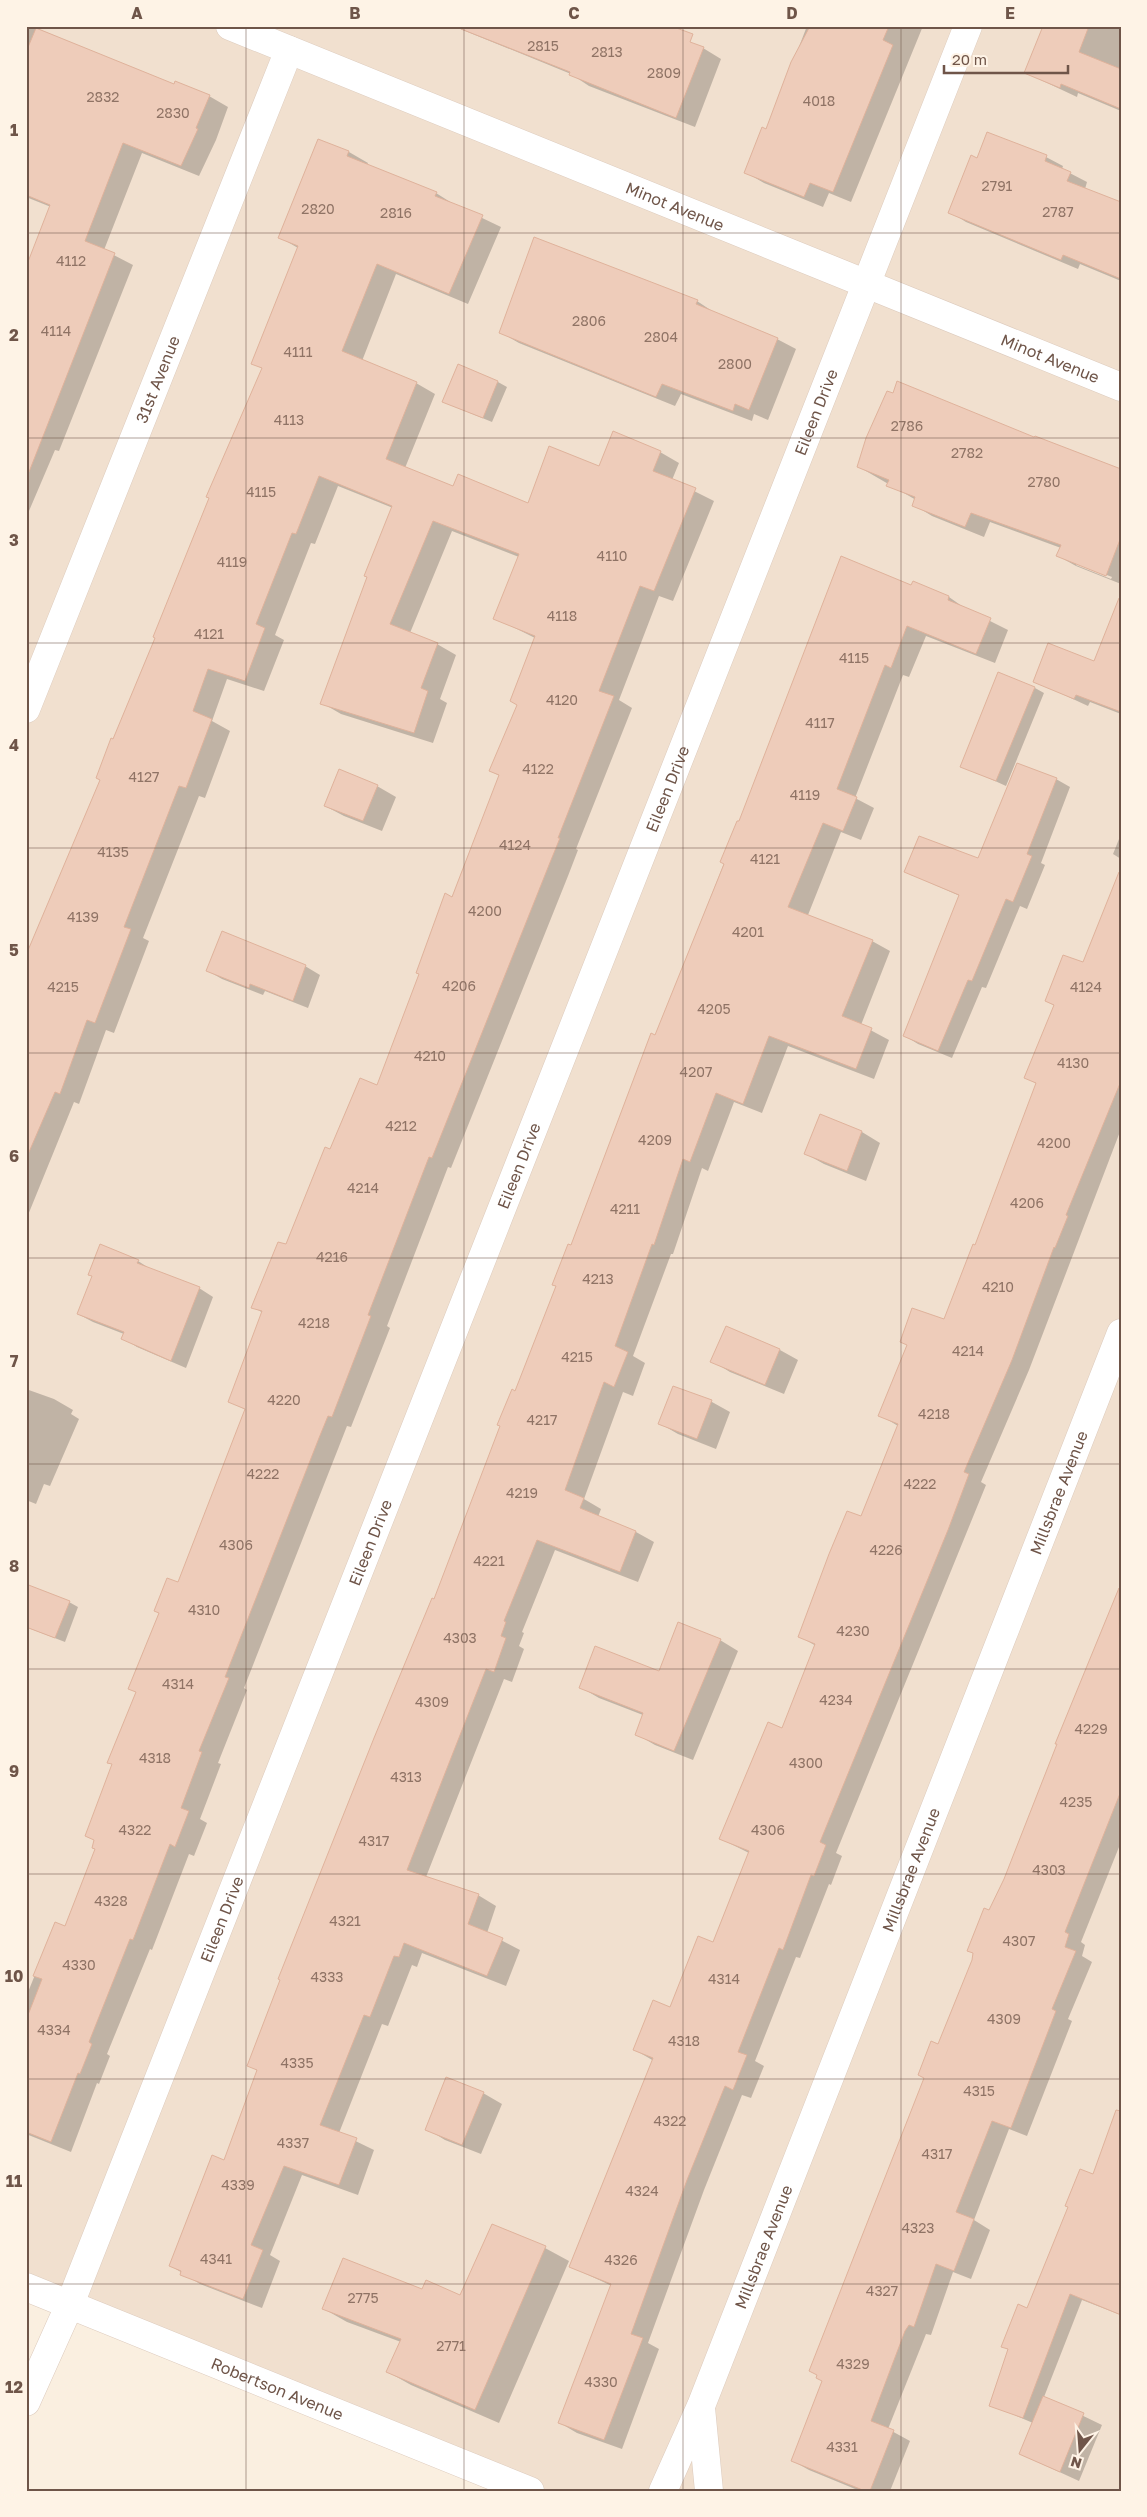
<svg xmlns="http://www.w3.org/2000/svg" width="1147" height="2517" font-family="'Golos Text',sans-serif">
<rect width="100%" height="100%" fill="#faefe0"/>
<path fill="#f1e0cf" d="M 26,26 L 1121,26 L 1121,2491 L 530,2491 L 26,2287 Z"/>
<path fill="#0003" fill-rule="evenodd" d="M 26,26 L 31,26 L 175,86 L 209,96 L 228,107 L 216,140 L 199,176 L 142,153 L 104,250 L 133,265 L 59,451 L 55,450 L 26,518 L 26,271 L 51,207 L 26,197 Z
M 453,26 L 647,26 L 703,48 L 721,59 L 695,127 L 589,86 L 571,74 Z
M 807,26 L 923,26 L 851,202 L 829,193 L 823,207 L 764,183 L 745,172 L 767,130 Z
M 1043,26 L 1121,26 L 1121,111 L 1078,93 L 1077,97 L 1026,73 Z
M 319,140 L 349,152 L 368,163 L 367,165 L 436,193 L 455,205 L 501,227 L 468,304 L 396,274 L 362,361 L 416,383 L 435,394 L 405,468 L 454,488 L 529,505 L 600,467 L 660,452 L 679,463 L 672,480 L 714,501 L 673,601 L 659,596 L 619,700 L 632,708 L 576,849 L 578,850 L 568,876 L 451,1168 L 448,1167 L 387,1326 L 390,1328 L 351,1427 L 347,1426 L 338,1449 L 244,1688 L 247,1690 L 218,1763 L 221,1764 L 200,1819 L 207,1823 L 194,1856 L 189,1854 L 152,1950 L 150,1949 L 107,2054 L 110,2056 L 99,2084 L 97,2083 L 71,2152 L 26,2134 L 26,1997 L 56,1923 L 66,1927 L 96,1849 L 179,1584 L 246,1410 L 229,1401 L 263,1313 L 253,1307 L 286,1246 L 331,1151 L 378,1086 L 500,776 L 490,771 L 518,705 L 535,638 L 495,618 L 519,557 L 452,531 L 410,633 L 437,644 L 456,655 L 440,699 L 447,703 L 433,743 L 341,714 L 322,703 L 393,508 L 338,486 L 315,544 L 311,543 L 275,635 L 284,640 L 264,691 L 227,679 L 212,721 L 230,731 L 205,798 L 199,796 L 143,938 L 149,941 L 114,1033 L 106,1030 L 79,1104 L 74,1102 L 26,1220 L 26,958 L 102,780 L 114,741 L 263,369 L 252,363 L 298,248 L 279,237 Z
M 1046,157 L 1063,166 L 1062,169 L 1087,182 L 1085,189 L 1121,204 L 1121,281 L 1080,264 L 1078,269 L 966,222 L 950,212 L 977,159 Z
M 697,301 L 715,313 L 777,339 L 796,349 L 768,420 L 754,414 L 752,421 L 681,394 L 675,406 L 519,343 L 500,332 Z
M 498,382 L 507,387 L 492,422 L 453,406 Z
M 1035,439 L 1121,470 L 1121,584 L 1076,566 L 1058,556 L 1061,548 L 990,522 L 984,537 L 932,516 L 914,505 L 916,500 L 859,467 ZM 1076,563 L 1112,577 L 1111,579 L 1076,565 Z
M 913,583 L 949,597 L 966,609 L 1008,630 L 995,663 L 926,636 L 909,677 L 903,675 L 855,798 L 874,808 L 861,840 L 841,832 L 808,915 L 872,941 L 890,951 L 861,1025 L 889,1040 L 874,1079 L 788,1046 L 762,1113 L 734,1102 L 708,1171 L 702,1168 L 673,1254 L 671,1254 L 633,1356 L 645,1363 L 633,1396 L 623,1392 L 584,1499 L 601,1509 L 598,1517 L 636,1532 L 654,1542 L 638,1582 L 555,1550 L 522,1632 L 524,1633 L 519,1646 L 524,1649 L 512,1682 L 504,1679 L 426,1877 L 478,1895 L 496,1906 L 487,1933 L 520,1950 L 506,1986 L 422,1953 L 417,1967 L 412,1965 L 388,2026 L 382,2024 L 339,2133 L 374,2150 L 358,2195 L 302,2175 L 270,2255 L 280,2261 L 262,2308 L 200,2284 L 171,2266 L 225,2162 L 258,2071 L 248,2065 L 435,1600 L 572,1247 L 740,823 Z
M 1095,662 L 1121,663 L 1121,714 L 1090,702 L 1088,706 L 1034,681 Z
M 1035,688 L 1044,693 L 1006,786 L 962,766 Z
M 1056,779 L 1070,787 L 1041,863 L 1045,865 L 1027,909 L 1020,906 L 986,988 L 982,987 L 952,1058 L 918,1044 L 905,1036 L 960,896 L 906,872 L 979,860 Z
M 377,786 L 396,797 L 382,831 L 344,816 L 325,806 Z
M 1121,834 L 1121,859 L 1113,854 Z
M 1121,870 L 1121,1129 L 1029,1370 L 981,1482 L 986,1485 L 836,1853 L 842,1856 L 831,1885 L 829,1884 L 800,1958 L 796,1957 L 755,2061 L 764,2066 L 751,2098 L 742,2095 L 704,2190 L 648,2343 L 659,2349 L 622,2449 L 577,2433 L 560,2423 L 612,2286 L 571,2267 L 654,2061 L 635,2050 L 671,2009 L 713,1943 L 749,1853 L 721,1839 L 783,1729 L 816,1646 L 799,1636 L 862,1518 L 898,1426 L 880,1415 L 945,1321 L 976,1247 L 1037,1084 L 1025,1077 L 1055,1006 L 1046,1001 L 1084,964 Z
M 305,966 L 320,975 L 308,1008 L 265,991 L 263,995 L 222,979 L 208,971 Z
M 820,1115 L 862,1132 L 880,1143 L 866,1181 L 824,1164 L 806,1154 Z
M 138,1261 L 152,1270 L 199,1288 L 213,1297 L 186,1368 L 137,1347 L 123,1338 L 124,1334 L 93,1322 L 78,1314 Z
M 727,1327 L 780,1350 L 798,1360 L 784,1394 L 730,1372 L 712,1361 Z
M 674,1387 L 712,1402 L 730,1412 L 716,1449 L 678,1434 L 659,1423 Z
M 26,1389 L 54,1399 L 73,1410 L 71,1414 L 79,1419 L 50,1486 L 44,1484 L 36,1504 L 26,1500 Z
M 1121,1584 L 1121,1842 L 1081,1942 L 1085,1945 L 1082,1956 L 1092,1962 L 1068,2019 L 1072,2021 L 1027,2136 L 1009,2129 L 974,2220 L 990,2230 L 971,2279 L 953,2272 L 931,2335 L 926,2334 L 888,2429 L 910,2441 L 890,2491 L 860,2491 L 809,2470 L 793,2461 L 823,2381 L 939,2045 Z
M 69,1602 L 78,1607 L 65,1642 L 26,1627 L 26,1605 Z
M 720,1640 L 738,1651 L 693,1760 L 655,1745 L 636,1734 L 643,1715 L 599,1698 L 580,1687 L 659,1672 Z
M 483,2093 L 502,2104 L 481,2154 L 445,2140 L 427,2129 Z
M 1121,2187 L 1121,2315 L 1082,2300 L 1044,2397 L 1102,2425 L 1079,2481 L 1020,2454 L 1033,2423 L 991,2405 L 1009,2350 L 1003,2346 Z
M 492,2226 L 545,2248 L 569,2261 L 499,2423 L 411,2385 L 388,2372 L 401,2342 L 347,2322 L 324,2309 L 423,2291 L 461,2296 Z"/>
<path fill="#eeccba" stroke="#dfb29b" d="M 461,26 L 671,26 L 693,34 L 690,42 L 704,47 L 676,118 L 569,75 L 570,72 L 461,29 Z
M 810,26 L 889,26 L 883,40 L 893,45 L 833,192 L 810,183 L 804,197 L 744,173 L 762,127 L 766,129 L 791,62 Z
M 1043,26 L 1089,26 L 1079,52 L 1121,69 L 1121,109 L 1061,84 L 1060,88 L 1024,73 Z
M 36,28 L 174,84 L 175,81 L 210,95 L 196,128 L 198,129 L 181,166 L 123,143 L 85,241 L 115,253 L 29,472 L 26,471 L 26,267 L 50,205 L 26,195 L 26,52 Z
M 987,132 L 1047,155 L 1045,161 L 1071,172 L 1067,181 L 1121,202 L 1121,279 L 1063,255 L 1061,260 L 948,213 L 971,155 L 977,158 Z
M 318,139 L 349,151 L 347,156 L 437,192 L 435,196 L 483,215 L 449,294 L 377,264 L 342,351 L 417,382 L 386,459 L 453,486 L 458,474 L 528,503 L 549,446 L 599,466 L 613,431 L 661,451 L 653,471 L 696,488 L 654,591 L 640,586 L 599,691 L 614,696 L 558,838 L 560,838 L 549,865 L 432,1158 L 429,1157 L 368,1315 L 371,1316 L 332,1417 L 328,1416 L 319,1438 L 225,1677 L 229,1678 L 199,1751 L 202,1752 L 181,1808 L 189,1811 L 175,1847 L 170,1844 L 133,1940 L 130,1939 L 89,2042 L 92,2044 L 80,2074 L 78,2073 L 51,2142 L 26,2132 L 26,2020 L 42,1979 L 33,1976 L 55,1922 L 65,1926 L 95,1849 L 92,1848 L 94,1840 L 85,1836 L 112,1764 L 107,1763 L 136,1692 L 128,1689 L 159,1613 L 154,1611 L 167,1578 L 178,1582 L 245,1409 L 228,1402 L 262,1311 L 251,1308 L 278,1242 L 286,1244 L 325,1147 L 330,1149 L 360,1078 L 377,1085 L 419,974 L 416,973 L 445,893 L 452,897 L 499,775 L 489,771 L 517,705 L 510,701 L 535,636 L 493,619 L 519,554 L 433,521 L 390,624 L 438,643 L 421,688 L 428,691 L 414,733 L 320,704 L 367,577 L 364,576 L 392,506 L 319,476 L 296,534 L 292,533 L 256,624 L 265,628 L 245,681 L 208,669 L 193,711 L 212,719 L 186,788 L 179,786 L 124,927 L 131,929 L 95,1023 L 87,1020 L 60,1094 L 55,1092 L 26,1159 L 26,955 L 100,780 L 96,778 L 111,738 L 113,739 L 155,638 L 153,637 L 209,498 L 206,497 L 262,368 L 251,364 L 298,246 L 278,238 Z
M 534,237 L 698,300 L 696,304 L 778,338 L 749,410 L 735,404 L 733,411 L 662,384 L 656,397 L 499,333 Z
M 458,364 L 498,381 L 483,418 L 442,402 Z
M 897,381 L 1034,437 L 1035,436 L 1121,469 L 1121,537 L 1106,576 L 1056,556 L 1061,545 L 971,513 L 965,527 L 912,506 L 915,497 L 886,486 L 889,480 L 857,467 L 866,438 L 887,391 L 893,393 Z
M 841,556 L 911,585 L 913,581 L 949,596 L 948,600 L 991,618 L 976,654 L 907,626 L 891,668 L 885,665 L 837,789 L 857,797 L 843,831 L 823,823 L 788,907 L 873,940 L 842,1016 L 872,1028 L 856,1069 L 769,1036 L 743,1104 L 716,1093 L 690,1162 L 683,1159 L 654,1245 L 652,1244 L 615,1346 L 628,1352 L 614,1387 L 604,1382 L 565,1490 L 584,1498 L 580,1508 L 636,1531 L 620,1572 L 537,1540 L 504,1621 L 506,1622 L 501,1636 L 506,1638 L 494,1672 L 486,1669 L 407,1870 L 479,1894 L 468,1924 L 503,1938 L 487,1976 L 404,1943 L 399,1957 L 394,1956 L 370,2017 L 364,2015 L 320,2125 L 357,2138 L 339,2185 L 284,2166 L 251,2245 L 263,2250 L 243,2299 L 180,2275 L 181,2271 L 169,2266 L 212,2155 L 224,2160 L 257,2070 L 247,2066 L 280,1980 L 278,1979 L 374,1738 L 432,1598 L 434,1599 L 500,1426 L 497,1425 L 512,1389 L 515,1391 L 556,1286 L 552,1285 L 568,1244 L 571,1245 L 651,1033 L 655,1035 L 724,864 L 720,862 L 737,821 L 739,821 Z
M 1119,598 L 1121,598 L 1121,712 L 1076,695 L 1074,699 L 1033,682 L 1048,643 L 1094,661 Z
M 998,672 L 1035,687 L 996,781 L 960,767 Z
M 1017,763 L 1057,778 L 1027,854 L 1032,856 L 1013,902 L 1006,899 L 972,981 L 968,980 L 938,1051 L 903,1036 L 959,895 L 904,872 L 919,836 L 978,858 Z
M 339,769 L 378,785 L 363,821 L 324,806 Z
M 1119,872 L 1121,872 L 1121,1081 L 1066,1215 L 1068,1216 L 1055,1248 L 1054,1247 L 1012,1360 L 964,1472 L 969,1474 L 948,1530 L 820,1842 L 826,1845 L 814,1876 L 811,1875 L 783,1950 L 779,1948 L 738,2052 L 747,2055 L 733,2090 L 725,2086 L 687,2180 L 631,2334 L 643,2338 L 604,2440 L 558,2423 L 611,2284 L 569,2267 L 653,2058 L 633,2050 L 653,2000 L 670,2007 L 698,1936 L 713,1942 L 749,1851 L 719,1839 L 768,1722 L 782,1728 L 815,1644 L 798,1637 L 829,1554 L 847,1511 L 861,1516 L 898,1424 L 878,1416 L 907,1345 L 900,1342 L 912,1308 L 944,1319 L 973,1244 L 975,1245 L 1036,1083 L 1024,1078 L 1054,1005 L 1045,1001 L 1063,955 L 1083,962 Z
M 222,931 L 306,965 L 293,1001 L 250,984 L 249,988 L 206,971 Z
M 820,1114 L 862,1131 L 847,1171 L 804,1154 Z
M 100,1244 L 139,1260 L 137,1263 L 200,1287 L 171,1361 L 121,1339 L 124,1332 L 77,1314 L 92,1276 L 88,1275 Z
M 726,1326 L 780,1349 L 765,1385 L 710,1362 Z
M 673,1386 L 712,1400 L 697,1439 L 658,1424 Z
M 26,1584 L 70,1601 L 55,1638 L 26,1627 Z
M 1119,1588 L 1121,1791 L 1065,1932 L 1069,1934 L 1065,1947 L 1076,1951 L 1052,2009 L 1056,2011 L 1011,2128 L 992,2121 L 956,2212 L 974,2219 L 954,2271 L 936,2264 L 914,2327 L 909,2325 L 905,2331 L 871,2421 L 894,2430 L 870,2491 L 865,2491 L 791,2461 L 822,2381 L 816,2378 L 817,2375 L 809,2371 L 924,2078 L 918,2075 L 931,2041 L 938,2044 L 972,1960 L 973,1953 L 967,1951 L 984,1908 L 989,1910 L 1004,1879 L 1057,1744 L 1055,1744 Z
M 678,1622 L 721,1639 L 674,1751 L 635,1735 L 643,1713 L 579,1688 L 595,1646 L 659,1671 Z
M 446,2077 L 484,2092 L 462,2145 L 425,2130 Z
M 1116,2110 L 1121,2111 L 1121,2315 L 1070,2294 L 1023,2418 L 989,2406 L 1008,2349 L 1001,2347 L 1018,2304 L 1027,2308 L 1068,2207 L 1065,2206 L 1080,2169 L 1093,2174 Z
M 492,2224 L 546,2246 L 475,2410 L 386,2372 L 401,2339 L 322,2309 L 343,2258 L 422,2289 L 426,2280 L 460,2295 Z
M 1043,2396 L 1084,2413 L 1060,2472 L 1019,2454 Z"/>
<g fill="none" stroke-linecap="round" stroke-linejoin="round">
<g stroke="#ddcbbd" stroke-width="29">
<g id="minor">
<path id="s1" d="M 230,26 L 1121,387"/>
<path id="s2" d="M 26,709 L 289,50"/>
<path id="s3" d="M 26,2287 L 530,2491"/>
<path id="s4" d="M 26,2402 L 70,2304 L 968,26"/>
<path d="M 701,2408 L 709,2491"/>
<path id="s5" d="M 663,2491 L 701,2406 L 1121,1333"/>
</g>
</g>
<use href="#minor" stroke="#fff" stroke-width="28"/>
</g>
<path fill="none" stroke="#6f5549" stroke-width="1" stroke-opacity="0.55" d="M 246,26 L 246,2491M 464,26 L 464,2491M 683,26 L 683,2491M 901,26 L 901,2491M 26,233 L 1121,233M 26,438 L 1121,438M 26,643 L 1121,643M 26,848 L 1121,848M 26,1053 L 1121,1053M 26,1258 L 1121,1258M 26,1464 L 1121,1464M 26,1669 L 1121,1669M 26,1874 L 1121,1874M 26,2079 L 1121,2079M 26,2284 L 1121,2284"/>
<g text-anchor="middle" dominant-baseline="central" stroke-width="5" stroke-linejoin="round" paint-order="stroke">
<g font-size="14" fill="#8f7365">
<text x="543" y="45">2815</text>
<text x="607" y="51">2813</text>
<text x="664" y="72">2809</text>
<text x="103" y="96">2832</text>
<text x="819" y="100">4018</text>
<text x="173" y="112">2830</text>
<text x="997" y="185">2791</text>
<text x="318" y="208">2820</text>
<text x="1058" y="211">2787</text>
<text x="396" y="212">2816</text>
<text x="71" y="260">4112</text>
<text x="589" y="320">2806</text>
<text x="56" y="330">4114</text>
<text x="661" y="336">2804</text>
<text x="298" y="351">4111</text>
<text x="735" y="363">2800</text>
<text x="289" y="419">4113</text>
<text x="907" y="425">2786</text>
<text x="967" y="452">2782</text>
<text x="1044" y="481">2780</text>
<text x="261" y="491">4115</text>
<text x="612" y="555">4110</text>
<text x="232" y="561">4119</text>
<text x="562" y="615">4118</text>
<text x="209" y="633">4121</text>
<text x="854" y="657">4115</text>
<text x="562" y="699">4120</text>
<text x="820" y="722">4117</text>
<text x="538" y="768">4122</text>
<text x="144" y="776">4127</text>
<text x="805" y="794">4119</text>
<text x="515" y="844">4124</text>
<text x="113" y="851">4135</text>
<text x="765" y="858">4121</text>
<text x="485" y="910">4200</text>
<text x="83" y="916">4139</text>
<text x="748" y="931">4201</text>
<text x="459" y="985">4206</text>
<text x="63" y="986">4215</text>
<text x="1086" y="986">4124</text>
<text x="714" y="1008">4205</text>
<text x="430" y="1055">4210</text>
<text x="1073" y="1062">4130</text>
<text x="696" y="1071">4207</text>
<text x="401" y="1125">4212</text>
<text x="655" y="1139">4209</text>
<text x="1054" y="1142">4200</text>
<text x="363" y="1187">4214</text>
<text x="1027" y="1202">4206</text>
<text x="625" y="1208">4211</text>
<text x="332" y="1256">4216</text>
<text x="598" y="1278">4213</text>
<text x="998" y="1286">4210</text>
<text x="314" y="1322">4218</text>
<text x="968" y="1350">4214</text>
<text x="577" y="1356">4215</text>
<text x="284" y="1399">4220</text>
<text x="934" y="1413">4218</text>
<text x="542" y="1419">4217</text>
<text x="263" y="1473">4222</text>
<text x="920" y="1483">4222</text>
<text x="522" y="1492">4219</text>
<text x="236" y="1544">4306</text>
<text x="886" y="1549">4226</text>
<text x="489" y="1560">4221</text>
<text x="204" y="1609">4310</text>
<text x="853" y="1630">4230</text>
<text x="460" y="1637">4303</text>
<text x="178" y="1683">4314</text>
<text x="836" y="1699">4234</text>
<text x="432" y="1701">4309</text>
<text x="1091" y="1728">4229</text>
<text x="155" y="1757">4318</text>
<text x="806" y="1762">4300</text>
<text x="406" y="1776">4313</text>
<text x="1076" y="1801">4235</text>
<text x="135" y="1829">4322</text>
<text x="768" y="1829">4306</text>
<text x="374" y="1840">4317</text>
<text x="1049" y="1869">4303</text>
<text x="111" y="1900">4328</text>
<text x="345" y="1920">4321</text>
<text x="1019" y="1940">4307</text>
<text x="79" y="1964">4330</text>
<text x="327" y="1976">4333</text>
<text x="724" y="1978">4314</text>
<text x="1004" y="2018">4309</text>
<text x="54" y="2029">4334</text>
<text x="684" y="2040">4318</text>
<text x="297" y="2062">4335</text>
<text x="979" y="2090">4315</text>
<text x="670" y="2120">4322</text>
<text x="293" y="2142">4337</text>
<text x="937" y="2153">4317</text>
<text x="238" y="2184">4339</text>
<text x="642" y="2190">4324</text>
<text x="918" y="2227">4323</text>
<text x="216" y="2258">4341</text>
<text x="621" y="2259">4326</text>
<text x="882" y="2290">4327</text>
<text x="363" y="2297">2775</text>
<text x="451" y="2345">2771</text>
<text x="853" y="2363">4329</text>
<text x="601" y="2381">4330</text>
<text x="842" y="2446">4331</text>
</g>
<g font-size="16" fill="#6f5549" stroke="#fef3e6">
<text stroke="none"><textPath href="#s1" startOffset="480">Minot Avenue</textPath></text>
<text stroke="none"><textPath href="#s1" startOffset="885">Minot Avenue</textPath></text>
<text stroke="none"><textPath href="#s2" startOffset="355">31st Avenue</textPath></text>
<text stroke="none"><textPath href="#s4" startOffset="2141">Eileen Drive</textPath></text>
<text stroke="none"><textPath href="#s4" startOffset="1736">Eileen Drive</textPath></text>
<text stroke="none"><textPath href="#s4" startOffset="1331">Eileen Drive</textPath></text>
<text stroke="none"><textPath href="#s5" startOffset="1074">Millsbrae Avenue</textPath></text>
<text stroke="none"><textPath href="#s4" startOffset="926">Eileen Drive</textPath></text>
<text stroke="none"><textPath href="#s5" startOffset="669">Millsbrae Avenue</textPath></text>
<text stroke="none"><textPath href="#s4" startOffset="521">Eileen Drive</textPath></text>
<text stroke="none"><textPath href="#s5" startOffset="264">Millsbrae Avenue</textPath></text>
<text stroke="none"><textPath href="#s3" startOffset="271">Robertson Avenue</textPath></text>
</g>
</g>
<rect width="1147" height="2517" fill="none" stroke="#fef3e6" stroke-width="55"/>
<g transform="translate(1080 2450) rotate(197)" stroke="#fef3e6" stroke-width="4" paint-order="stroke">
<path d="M0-4L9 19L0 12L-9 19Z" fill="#6f5549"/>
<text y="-8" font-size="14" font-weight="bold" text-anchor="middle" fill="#6f5549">N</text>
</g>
<path d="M944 65v8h124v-8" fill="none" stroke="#6f5549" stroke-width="2.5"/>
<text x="952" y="65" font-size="15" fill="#6f5549" stroke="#fef3e6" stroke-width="4" paint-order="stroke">20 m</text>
<rect x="28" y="28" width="1092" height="2462" fill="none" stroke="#6f5549" stroke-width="2"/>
<g font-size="16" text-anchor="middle" font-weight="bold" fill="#6f5549">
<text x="137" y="19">A</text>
<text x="355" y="19">B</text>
<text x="574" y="19">C</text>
<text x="792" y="19">D</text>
<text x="1010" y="19">E</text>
<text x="14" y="136">1</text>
<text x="14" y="341">2</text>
<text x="14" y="546">3</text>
<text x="14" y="751">4</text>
<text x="14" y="956">5</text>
<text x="14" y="1162">6</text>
<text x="14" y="1367">7</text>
<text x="14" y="1572">8</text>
<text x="14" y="1777">9</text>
<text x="14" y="1982">10</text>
<text x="14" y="2187">11</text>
<text x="14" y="2393">12</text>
</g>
</svg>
